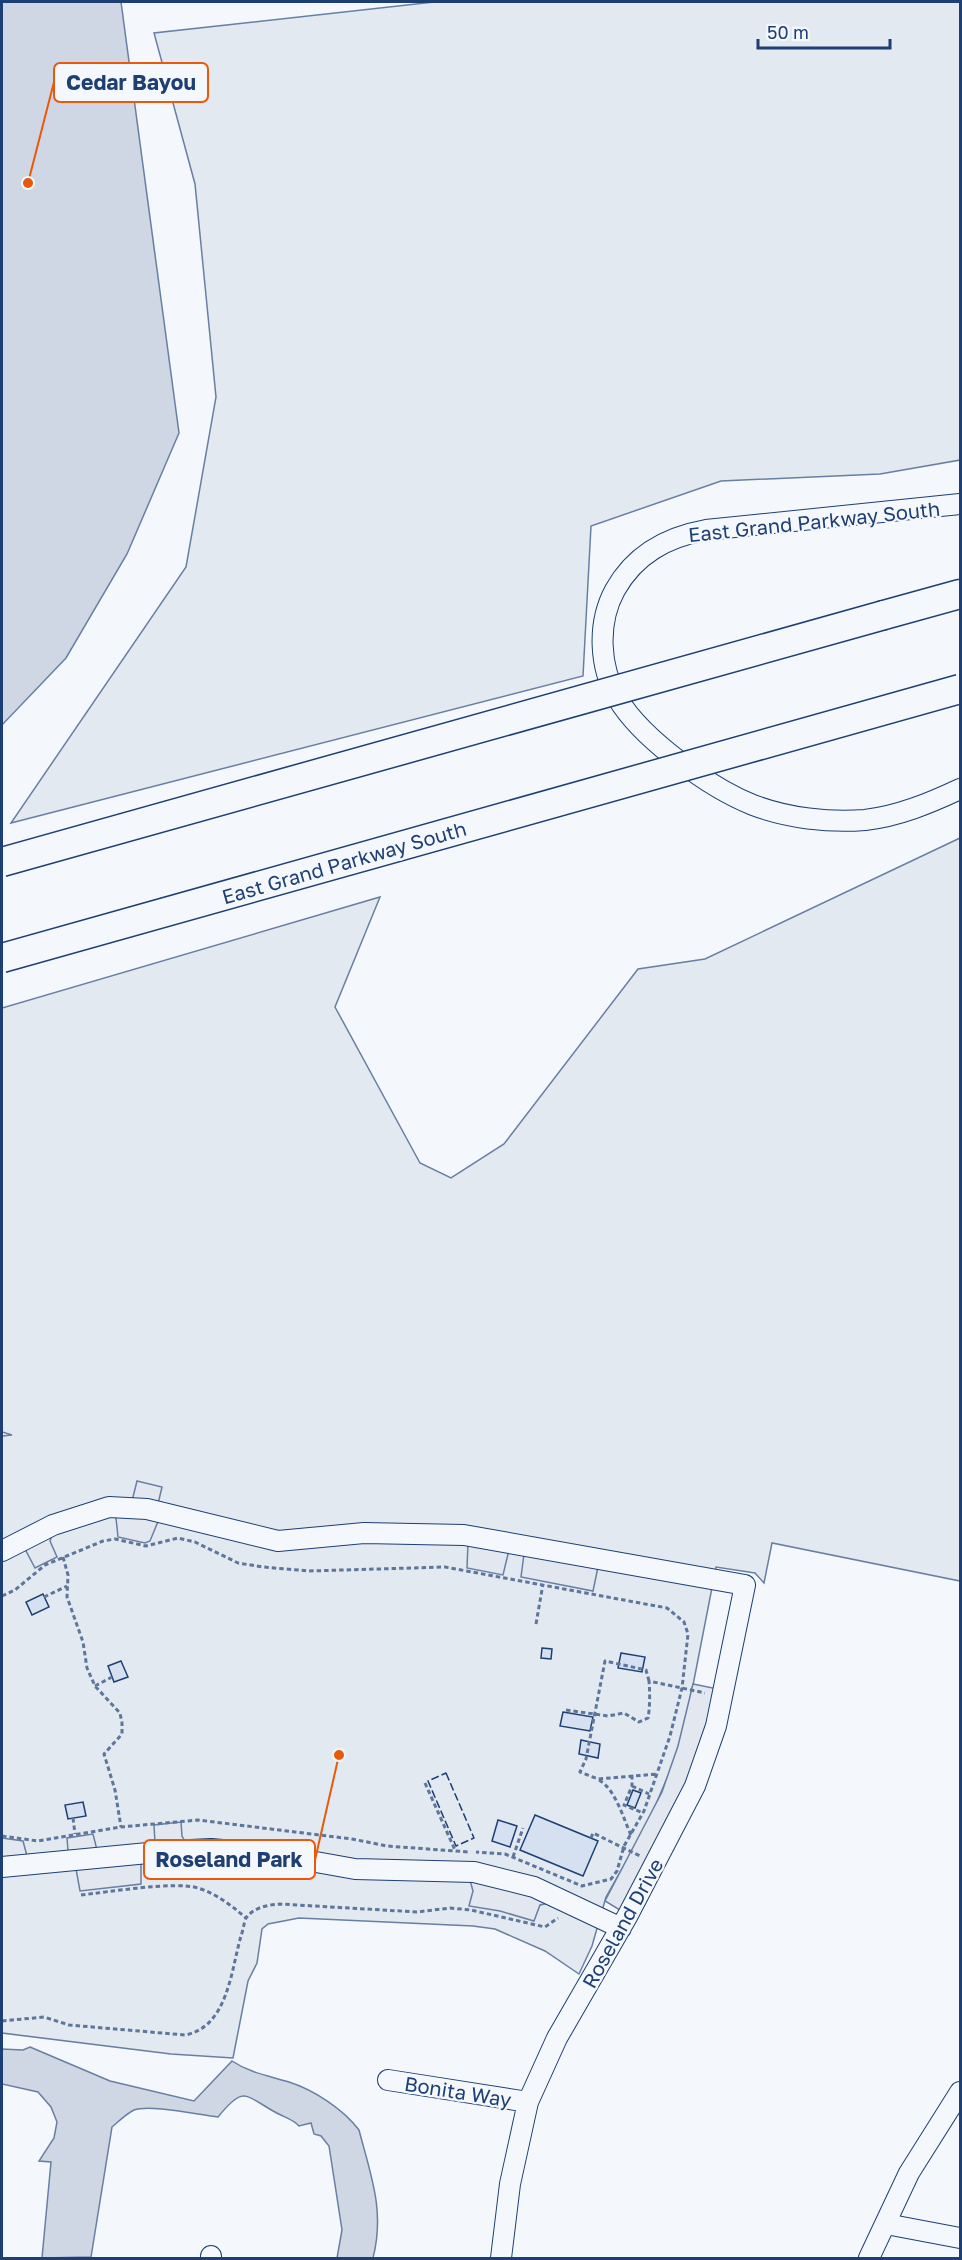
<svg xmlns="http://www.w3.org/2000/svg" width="962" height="2260" font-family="'Golos Text',sans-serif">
<rect width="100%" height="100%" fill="#f4f7fb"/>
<path fill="#e3e9f0" stroke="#687fa3" stroke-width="1.5" d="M 434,2 L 960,2 L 960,460 L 880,474 L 721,481 L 591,526 L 583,676 L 11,823 L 186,567 L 216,397 L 195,184 L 154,33 Z
M 960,838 L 960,1581 L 772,1543 L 764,1583 L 755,1573 L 716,1567 L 687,1716 L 673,1764 L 648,1823 L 606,1897 L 592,1946 L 579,1974 L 545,1951 L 495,1929 L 473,1926 L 299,1918 L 268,1924 L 262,1929 L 257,1963 L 248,1981 L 233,2058 L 171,2054 L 2,2033 L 2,1436 L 12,1435 L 2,1432 L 2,1008 L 380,897 L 335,1007 L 420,1163 L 451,1178 L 504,1144 L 638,969 L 705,959 Z"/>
<path fill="#e3e8f0" stroke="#687fa3" stroke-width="1.5" d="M 137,1481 L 162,1487 L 158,1504 L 132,1501 Z
M 109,1515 L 159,1519 L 150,1541 L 145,1543 L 118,1537 L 116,1518 Z
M 53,1533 L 50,1541 L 57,1557 L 35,1568 L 24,1547 Z
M 468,1543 L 509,1550 L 503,1575 L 467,1568 Z
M 524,1554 L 598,1567 L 593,1591 L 521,1577 Z
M 693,1684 L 723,1690 L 716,1726 L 628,1915 L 605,1901 L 662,1792 L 678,1746 Z
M 181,1822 L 182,1836 L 186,1843 L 155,1843 L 154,1825 Z
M 93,1834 L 97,1850 L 68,1851 L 67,1838 Z
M 2,1838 L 23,1841 L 27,1856 L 2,1861 Z
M 141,1863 L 141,1884 L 80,1891 L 76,1869 Z
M 470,1880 L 530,1895 L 549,1903 L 540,1905 L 534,1921 L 500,1911 L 469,1906 L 473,1891 Z"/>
<path fill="#cfd7e4" stroke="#687fa3" stroke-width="1.5" d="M 2,2 L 121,2 L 179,433 L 127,554 L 66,658 L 2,725 Z
M 30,2047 L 110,2081 L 194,2101 L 232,2061 C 250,2073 269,2076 289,2082 C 314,2090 343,2109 359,2130 C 371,2176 385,2211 373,2258 L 337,2258 L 342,2230 L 329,2146 L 321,2136 L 314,2134 L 311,2123 L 299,2126 C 293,2119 283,2117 275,2112 C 244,2095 244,2085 218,2117 C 199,2115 150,2104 134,2110 C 126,2114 119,2121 112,2127 L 91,2257 L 42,2258 L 51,2162 L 39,2161 L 54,2138 L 57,2122 L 51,2107 L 38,2092 L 2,2084 L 2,2049 L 23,2050 Z"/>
<path fill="#d5e0f0" stroke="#1d3f73" stroke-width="1.5" d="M 43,1594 L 49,1607 L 32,1615 L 26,1602 Z
M 542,1648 L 552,1649 L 551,1659 L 541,1658 Z
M 621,1653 L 645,1657 L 642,1672 L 618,1668 Z
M 121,1661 L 128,1677 L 114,1682 L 108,1666 Z
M 563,1712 L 593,1717 L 590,1731 L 560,1726 Z
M 581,1740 L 600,1744 L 598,1758 L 579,1754 Z
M 633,1790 L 641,1793 L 635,1808 L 627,1805 Z
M 83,1802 L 86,1816 L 68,1819 L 65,1805 Z
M 535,1815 L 598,1841 L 583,1876 L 520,1850 Z
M 498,1820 L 517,1826 L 510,1847 L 492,1841 Z"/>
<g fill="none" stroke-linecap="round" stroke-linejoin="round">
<g stroke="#1d3f73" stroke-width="22">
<path id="minor" d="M 960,504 L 706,530 C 667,537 635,554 615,590 C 597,623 599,667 618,699 C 642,739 710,788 753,805 C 787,818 829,823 865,820 C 899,816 930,803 960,789
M 2,1551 L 53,1525 L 109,1507 L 147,1509 L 278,1541 L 364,1533 L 464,1535 L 745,1585 L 716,1726 L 695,1786 L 628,1915 L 557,2038 L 528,2102 L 510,2184 L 501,2258
M 2,1867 L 169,1851 L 211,1849 L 271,1854 L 355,1869 L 474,1872 L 534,1887 L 621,1928
M 388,2080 L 528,2102
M 886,2224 L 960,2238
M 211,2258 L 211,2256
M 869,2258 L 909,2173 L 960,2092"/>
</g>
<g stroke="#1d3f73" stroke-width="31">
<path id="highway" d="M 884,615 L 960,594"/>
</g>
<path stroke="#5e769c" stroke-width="3" stroke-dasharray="4.5 3" stroke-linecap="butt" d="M 63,1557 L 68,1575 L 67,1597 L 83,1642 L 87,1668 L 95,1686 L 120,1713 L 122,1723 L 122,1734 L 104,1754 L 115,1790 L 121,1827
M 2,1596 L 15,1590 L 45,1565 L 103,1541 L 115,1539 L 146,1546 L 178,1538 L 195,1542 L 238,1563 L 263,1567 L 309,1571 L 445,1567 L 667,1608 L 684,1622 L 688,1634 L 682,1688 L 670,1736 L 644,1811 L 624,1846 L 617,1871 L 611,1879 L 582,1886 L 505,1854 L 476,1852
M 44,1597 L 67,1586
M 536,1624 L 543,1584
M 649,1681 L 646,1670 L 605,1661 L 586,1759 L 580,1772 L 598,1779 L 657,1774
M 95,1686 L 112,1677
M 566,1710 L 608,1716 L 624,1713 L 639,1722 L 648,1718 C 650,1707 650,1693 649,1681 L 705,1693
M 632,1775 L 632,1786 L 624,1805 L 643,1813
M 599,1780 C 616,1790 623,1818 631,1835
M 425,1783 L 455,1850
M 632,1786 L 649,1794
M 73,1818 L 75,1834
M 2,1836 L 38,1841 L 121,1827 L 198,1820 L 352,1839 L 387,1846 L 469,1852
M 591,1838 L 593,1833 L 640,1856
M 513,1857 L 523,1828
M 81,1895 C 108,1892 175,1881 198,1888 C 217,1894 232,1906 246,1918
M 2,2021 L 44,2017 L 69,2025 L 185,2035 C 228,2027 231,1970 241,1936 C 243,1931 244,1922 246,1918 C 254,1907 268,1905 280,1904 L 417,1912 L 450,1908 L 471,1910 L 545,1927 L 558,1918"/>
<use href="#minor" stroke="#f4f7fb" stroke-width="20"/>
<use href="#highway" stroke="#f4f7fb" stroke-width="28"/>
<g stroke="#1d3f73" stroke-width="31" stroke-linecap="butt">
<path id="highway-bridge" d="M 2,862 L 884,615
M 2,958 L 960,689"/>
</g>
<use href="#highway-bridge" stroke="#f4f7fb" stroke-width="28"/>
<path stroke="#1d3f73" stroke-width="1.5" stroke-dasharray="8 3" stroke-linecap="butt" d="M 446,1773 L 474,1838 L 456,1846 L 428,1781 Z"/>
</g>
<g text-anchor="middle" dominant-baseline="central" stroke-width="4.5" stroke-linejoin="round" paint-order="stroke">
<g font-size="20" fill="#1d3f73" stroke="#f4f7fb">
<text transform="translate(814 521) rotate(-6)">East Grand Parkway South</text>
<text transform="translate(344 862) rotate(-16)">East Grand Parkway South</text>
<text transform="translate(622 1923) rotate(-61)">Roseland Drive</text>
<text transform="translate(458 2091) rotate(9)">Bonita Way</text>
</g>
</g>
<path fill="none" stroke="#e8590c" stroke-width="2" d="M28 183L54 82M339 1755L315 1860"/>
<g fill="#e8590c" stroke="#f4f7fb" stroke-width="2">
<circle cx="28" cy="183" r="6"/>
<circle cx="339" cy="1755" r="6"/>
</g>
<g fill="#f4f7fb" stroke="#e8590c" stroke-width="2">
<rect x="54" y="63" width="154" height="39" rx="6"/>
<rect x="144" y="1840" width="171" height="39" rx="6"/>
</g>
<g font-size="21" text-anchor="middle" font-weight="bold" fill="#1d3f73">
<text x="131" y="90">Cedar Bayou</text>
<text x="229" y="1867">Roseland Park</text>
</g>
<rect width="962" height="2260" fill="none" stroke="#1d3f73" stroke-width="6"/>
<path d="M758 39v9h132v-9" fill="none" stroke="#1d3f73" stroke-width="3"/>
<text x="767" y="39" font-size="18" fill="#1d3f73" stroke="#f4f7fb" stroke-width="4.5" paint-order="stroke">50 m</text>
</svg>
